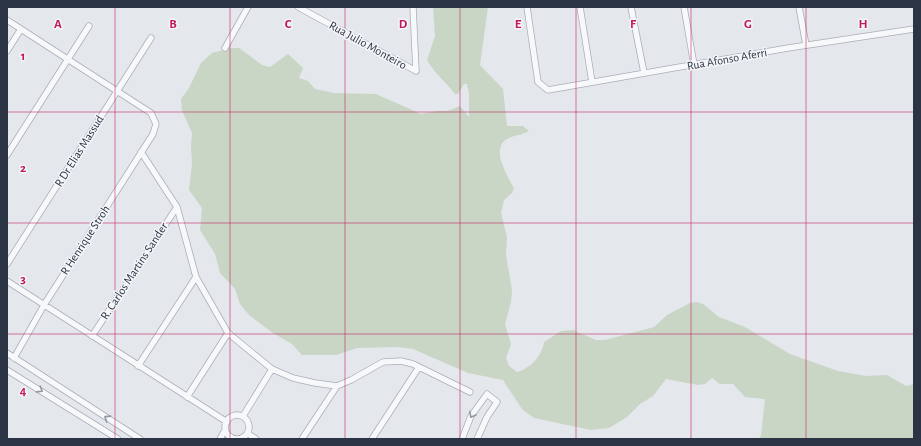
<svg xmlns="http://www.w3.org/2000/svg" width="921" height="446" font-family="'Alegreya Sans',sans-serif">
<rect width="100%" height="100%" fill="#e4e7ec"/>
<path fill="#c9d6c5" d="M 433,7 L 488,7 L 480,65 L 503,89 L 507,126 L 523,126 L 529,131 C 523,135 515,135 509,138 C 489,146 507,176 514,188 L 512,193 L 504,200 L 501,213 L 507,237 L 506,255 L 512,290 L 511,302 L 505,324 L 511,344 L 506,358 L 509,366 L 517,372 C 531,368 542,356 544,342 L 561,331 L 573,330 L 596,340 L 605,340 L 654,327 L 667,315 L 690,303 L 697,302 L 703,304 L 719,317 L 745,327 L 790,354 L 838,371 L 866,376 L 887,375 L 906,386 L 914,384 L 914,439 L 759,439 L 761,435 L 765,399 L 745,397 L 733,384 L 720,384 L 712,378 L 705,384 L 698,385 L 666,379 L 653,396 L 640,404 L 627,417 L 609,428 L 591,430 L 534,418 L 522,409 L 503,380 L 468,373 L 413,349 L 398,347 L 357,348 L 336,355 L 302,355 L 292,344 L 273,333 L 249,315 L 240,304 L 235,289 L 220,273 L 215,254 L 200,230 L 202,208 L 189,190 L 192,164 L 191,147 L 192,133 L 182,111 L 181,99 L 189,88 L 201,63 L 212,53 L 231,48 L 239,48 L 262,65 L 270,67 L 288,54 L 303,68 L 299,78 L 308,81 L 315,89 L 334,93 L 376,94 L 421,114 L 437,111 L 447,111 L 460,106 L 469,117 L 469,94 L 467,84 L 464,84 L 458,94 L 455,94 C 446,82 434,73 427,60 L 435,36 Z"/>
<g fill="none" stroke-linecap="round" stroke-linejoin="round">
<g stroke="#a9aeb7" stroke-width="7">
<path id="street" d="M 298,7 L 416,71
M 413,7 L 416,71
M 527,7 L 538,82 L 548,90 L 788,48 L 914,29
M 580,7 L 592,82
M 631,7 L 644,73
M 684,7 L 694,65
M 799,7 L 806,45
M 7,20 L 151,113 L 156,124 L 153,134 L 44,305 L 14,358
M 225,48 L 248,7
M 7,51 L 21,29
M 141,152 L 177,207 L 196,277 L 228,333 L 272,369 L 293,378 L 315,383 L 337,386 L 351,380 L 383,362 L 401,361 L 413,364 L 470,392
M 7,155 L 89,26
M 7,264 L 151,38
M 7,281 L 227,422
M 92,336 L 177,207
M 7,353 L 140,439
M 138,366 L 196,277
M 7,370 L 118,439
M 187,397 L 228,333
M225 427a12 12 0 1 1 24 0a12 12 0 1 1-24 0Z
M 243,416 L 272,369
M 247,433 L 256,439
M 220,439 L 225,430
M 302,439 L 337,386
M 372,439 L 419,367
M 462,439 L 471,416 L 487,394 L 497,402 L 487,417 L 477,439"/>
</g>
<use href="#street" stroke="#f7f8fa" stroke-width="5.5"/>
</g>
<defs><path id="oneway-chevron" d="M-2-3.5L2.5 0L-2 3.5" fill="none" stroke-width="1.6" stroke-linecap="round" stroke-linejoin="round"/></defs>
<g stroke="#9196a0">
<use href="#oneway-chevron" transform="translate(40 390) rotate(32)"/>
<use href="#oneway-chevron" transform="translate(472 415) rotate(118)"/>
<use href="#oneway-chevron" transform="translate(107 418) rotate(-147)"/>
</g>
<path fill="none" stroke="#c2185b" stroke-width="1" stroke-opacity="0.55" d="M 115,7 L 115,439M 230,7 L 230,439M 345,7 L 345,439M 460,7 L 460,439M 576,7 L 576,439M 691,7 L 691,439M 806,7 L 806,439M 7,112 L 914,112M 7,223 L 914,223M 7,334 L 914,334"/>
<g text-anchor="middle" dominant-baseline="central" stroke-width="3" stroke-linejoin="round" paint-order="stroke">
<g font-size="12" fill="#2b3445" stroke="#f4f6f9">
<text transform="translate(368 45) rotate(29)">Rua Julio Monteiro</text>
<text transform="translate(727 59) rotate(-10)">Rua Afonso Aferri</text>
<text transform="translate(79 151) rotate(-58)">R Dr Elias Massud</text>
<text transform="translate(85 240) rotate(-57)">R Henrique Stroh</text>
<text transform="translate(134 271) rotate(-57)">R. Carlos Martins Sander</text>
</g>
</g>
<g font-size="13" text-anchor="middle" font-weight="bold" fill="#c2185b" stroke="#f4f6f9" stroke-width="3" stroke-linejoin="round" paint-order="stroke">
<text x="58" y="28">A</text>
<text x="173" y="28">B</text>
<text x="288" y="28">C</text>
<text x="403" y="28">D</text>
<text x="518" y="28">E</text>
<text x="633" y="28">F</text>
<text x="748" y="28">G</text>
<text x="863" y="28">H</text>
<text x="23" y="60">1</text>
<text x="23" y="172">2</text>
<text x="23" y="283">3</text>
<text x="23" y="395">4</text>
</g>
<rect width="921" height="446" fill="none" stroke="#2b3445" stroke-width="16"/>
</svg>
